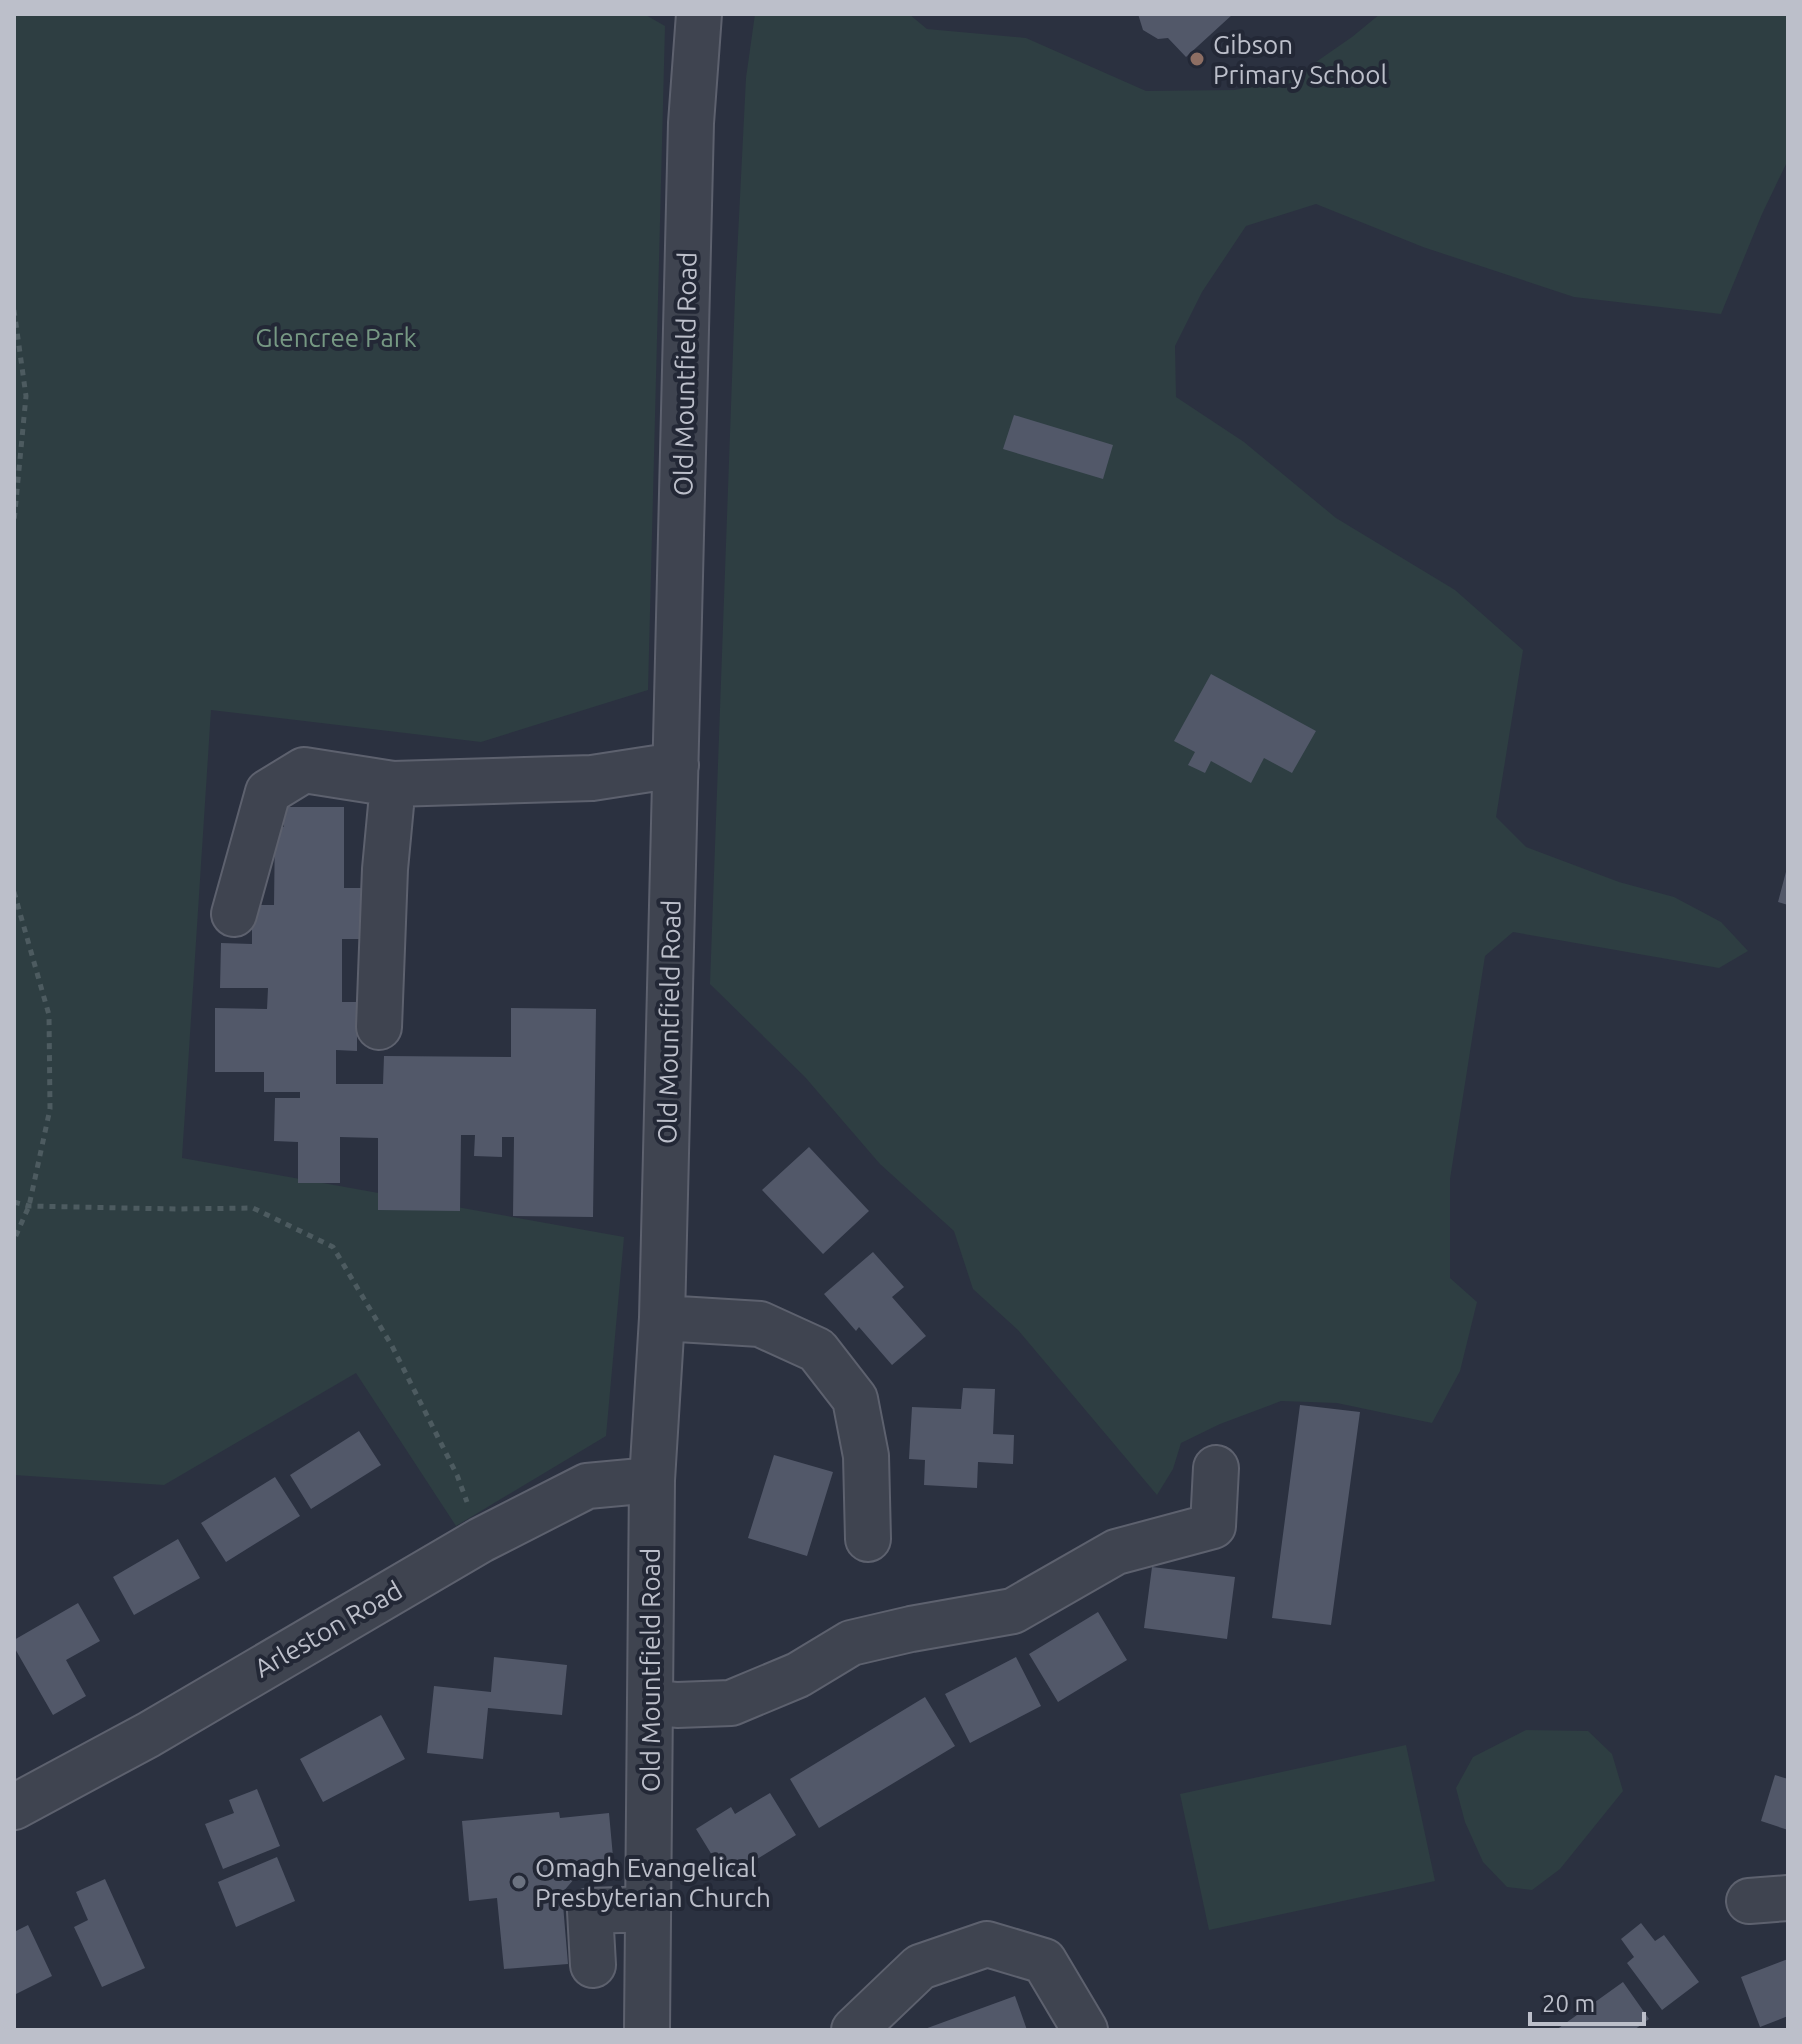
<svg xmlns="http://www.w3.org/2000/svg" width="1802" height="2044" font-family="Ubuntu,sans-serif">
<rect width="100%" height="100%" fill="#2b3140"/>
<path fill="#2e3e42" d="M 14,14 L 644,14 L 665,26 L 648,690 L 481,742 L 211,710 L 182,1158 L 624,1237 L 606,1436 L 456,1526 L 356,1373 L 164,1485 L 14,1475 Z
M 755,14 L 909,14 L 927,29 L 1026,38 L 1146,91 L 1234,90 L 1290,80 L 1352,37 L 1380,14 L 1788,14 L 1788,160 L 1762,214 L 1721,314 L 1574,297 L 1423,247 L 1316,204 L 1246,226 L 1202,292 L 1175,346 L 1176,397 L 1244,442 L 1336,518 L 1455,590 L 1523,650 L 1496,817 L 1526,847 L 1619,882 L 1674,897 L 1721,922 L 1748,951 L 1719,968 L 1513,932 L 1485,956 L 1450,1179 L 1450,1278 L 1477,1302 L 1460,1371 L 1432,1423 L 1337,1403 L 1281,1401 L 1220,1424 L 1181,1443 L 1173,1469 L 1157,1495 L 1018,1330 L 973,1289 L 954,1231 L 880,1164 L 805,1077 L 710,984 L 735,296 L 746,78 Z
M 1526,1730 L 1588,1731 L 1612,1754 L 1623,1791 L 1560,1869 L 1532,1890 L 1507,1887 L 1483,1862 L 1465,1822 L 1456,1788 L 1473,1757 Z
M 1406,1745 L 1435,1881 L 1209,1930 L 1180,1794 Z"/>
<path fill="#525869" d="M 1138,14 L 1233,14 L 1186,57 L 1168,38 L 1158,39 L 1143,30 Z
M 1014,415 L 1113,445 L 1103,479 L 1003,449 Z
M 1211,674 L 1316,731 L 1292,773 L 1264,758 L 1251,783 L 1211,761 L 1205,773 L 1188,765 L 1195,752 L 1174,741 Z
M 284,807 L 344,807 L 344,888 L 361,888 L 360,939 L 342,939 L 342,1002 L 357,1002 L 357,1051 L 336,1050 L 336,1084 L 383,1084 L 384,1056 L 511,1057 L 511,1008 L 596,1009 L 593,1217 L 513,1216 L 514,1137 L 502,1137 L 502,1157 L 474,1156 L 475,1135 L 461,1135 L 460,1211 L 378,1210 L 378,1138 L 340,1137 L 340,1183 L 298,1183 L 298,1142 L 274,1141 L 275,1098 L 300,1098 L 300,1092 L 264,1092 L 264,1072 L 215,1072 L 215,1008 L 267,1009 L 268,988 L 220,988 L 221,943 L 252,944 L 252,905 L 274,905 L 275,826 L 284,827 Z
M 1787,868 L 1788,868 L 1788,905 L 1778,902 Z
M 809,1147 L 869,1211 L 823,1254 L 762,1190 Z
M 873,1252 L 904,1287 L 892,1297 L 926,1336 L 892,1365 L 859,1327 L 856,1331 L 824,1294 Z
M 963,1388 L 995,1389 L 993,1434 L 1014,1435 L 1013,1464 L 978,1462 L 977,1488 L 924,1485 L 925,1460 L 909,1459 L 912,1407 L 961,1409 Z
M 1300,1405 L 1360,1412 L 1331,1625 L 1272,1618 Z
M 359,1431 L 381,1465 L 311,1509 L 290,1475 Z
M 774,1455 L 833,1472 L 807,1556 L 748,1538 Z
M 275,1477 L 300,1516 L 226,1562 L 201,1523 Z
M 178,1539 L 200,1578 L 134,1615 L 113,1577 Z
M 1152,1567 L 1235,1577 L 1227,1639 L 1144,1628 Z
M 78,1603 L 100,1641 L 66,1660 L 86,1696 L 53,1715 L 14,1647 L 14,1640 Z
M 1098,1612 L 1127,1660 L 1058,1702 L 1029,1654 Z
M 494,1657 L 567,1665 L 562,1715 L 488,1708 L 483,1759 L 427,1753 L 434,1686 L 491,1692 Z
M 1016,1657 L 1041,1706 L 970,1743 L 945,1694 Z
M 925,1697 L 955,1746 L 819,1828 L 790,1779 Z
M 381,1715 L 405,1759 L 323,1802 L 300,1759 Z
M 1775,1775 L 1788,1779 L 1788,1830 L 1761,1821 Z
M 257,1789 L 280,1846 L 223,1869 L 205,1824 L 234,1813 L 229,1800 Z
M 770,1793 L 796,1835 L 726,1878 L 696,1829 L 731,1807 L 735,1814 Z
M 559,1812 L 560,1818 L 609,1813 L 614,1868 L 581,1871 L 562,1893 L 568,1964 L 504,1969 L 497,1898 L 469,1901 L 462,1821 Z
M 277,1857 L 295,1901 L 236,1927 L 218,1882 Z
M 105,1879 L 145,1968 L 102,1987 L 74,1927 L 88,1920 L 76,1892 Z
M 1641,1923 L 1655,1941 L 1664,1935 L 1699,1982 L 1662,2010 L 1627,1963 L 1634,1957 L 1621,1939 Z
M 28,1925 L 52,1976 L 14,1995 L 14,1932 Z
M 1788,1959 L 1788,2016 L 1760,2027 L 1741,1977 Z
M 1623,1982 L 1649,2019 L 1634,2030 L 1556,2030 Z
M 1015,1996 L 1027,2030 L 922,2030 Z"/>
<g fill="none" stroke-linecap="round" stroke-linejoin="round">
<g stroke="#5d616e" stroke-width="48">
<path id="minor" d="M 234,914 L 268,792 L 304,770 L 393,784 L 592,778 L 676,765
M 379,1027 L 385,869 L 393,784
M 662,1318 L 760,1324 L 817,1350 L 855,1399 L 866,1456 L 868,1539
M 651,1702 L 677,1705 L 731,1703 L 798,1675 L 851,1643 L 911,1629 L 1013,1611 L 1116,1552 L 1213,1526 L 1216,1468
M 14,1807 L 148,1735 L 481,1540 L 587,1486 L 652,1480
M 1749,1901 L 1788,1898
M 593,1965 L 590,1911 L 648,1909
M 647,2030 L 652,1480 L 662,1318 L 691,123 L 699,14
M 854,2030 L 920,1967 L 987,1944 L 1044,1961 L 1085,2030"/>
</g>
<path stroke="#4d5b60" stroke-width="5" stroke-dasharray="6 6" stroke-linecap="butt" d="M 14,310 L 26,396 L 14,522
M 14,892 L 49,1015 L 50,1109 L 29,1206 L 14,1240
M 14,1202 L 29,1206 L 176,1209 L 253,1208 L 333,1247 L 392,1346 L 457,1475 L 467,1502"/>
<use href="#minor" stroke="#3f4450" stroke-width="44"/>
</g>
<circle fill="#8d6e63" stroke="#232836" stroke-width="3" cx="1197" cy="59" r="8"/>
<circle fill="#6b7280" stroke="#232836" stroke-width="3" cx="519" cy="1882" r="8"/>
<g text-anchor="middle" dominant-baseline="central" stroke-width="8" stroke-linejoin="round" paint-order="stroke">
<g font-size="26" fill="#bcbfca" stroke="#232836" text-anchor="start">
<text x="1213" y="44">Gibson<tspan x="1213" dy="30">Primary School</tspan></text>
<text x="535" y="1867">Omagh Evangelical<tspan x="535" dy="30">Presbyterian Church</tspan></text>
</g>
<g font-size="26" fill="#769883" stroke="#232836">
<text x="336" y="337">Glencree Park</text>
</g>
<g font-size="26" fill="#bcbfca" stroke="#232836">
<text transform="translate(685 374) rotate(-89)">Old Mountfield Road</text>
<text transform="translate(669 1022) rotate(-89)">Old Mountfield Road</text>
<text transform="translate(328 1629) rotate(-30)">Arleston Road</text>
<text transform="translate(650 1670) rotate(-90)">Old Mountfield Road</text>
</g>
</g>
<rect width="1802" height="2044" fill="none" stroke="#bcbfca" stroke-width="32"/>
<path d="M1530 2012v12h114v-12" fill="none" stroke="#bcbfca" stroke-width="4"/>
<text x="1542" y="2012" font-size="24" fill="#bcbfca" stroke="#232836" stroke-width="6" paint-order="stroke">20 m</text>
</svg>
